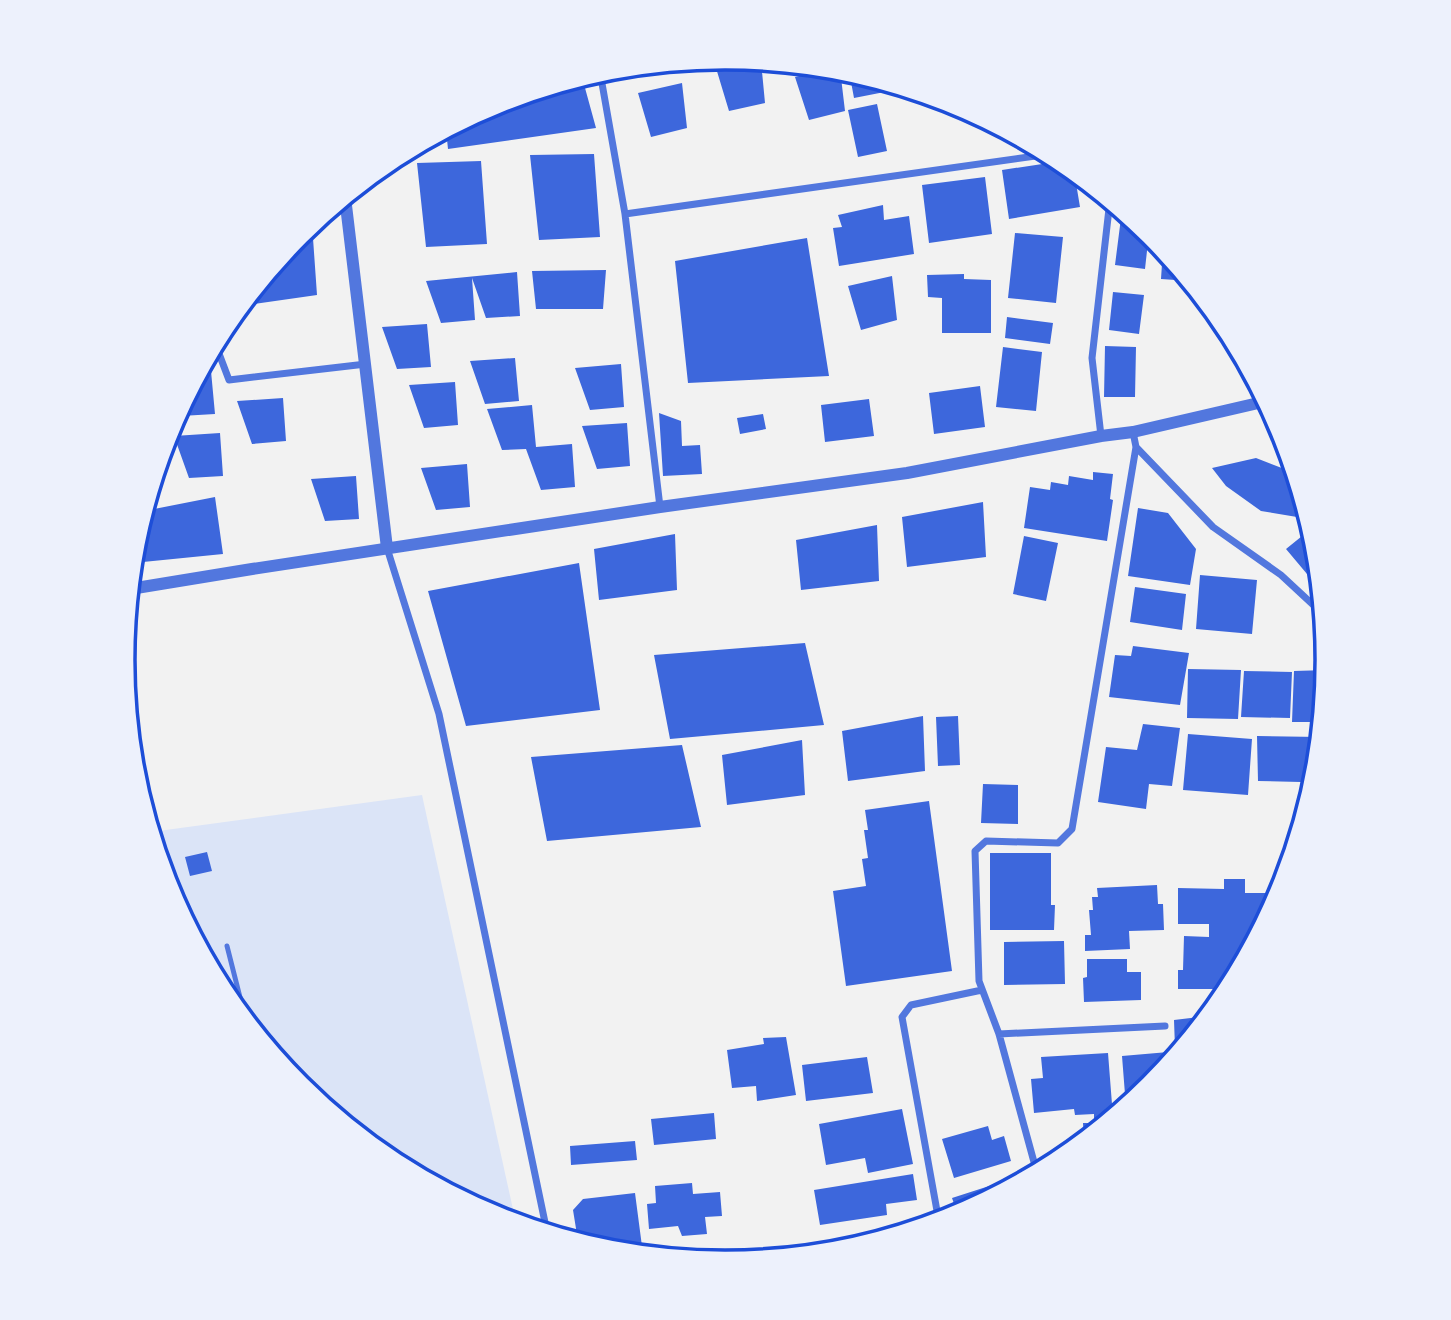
<svg xmlns="http://www.w3.org/2000/svg" width="1451" height="1320" font-family="Figtree,sans-serif">
<rect width="100%" height="100%" fill="#f2f2f2"/>
<path fill="#dbe4f7" d="M 422,795 L 516,1223 L 495,1216 L 391,1161 L 299,1086 L 225,994 L 169,890 L 151,832 Z"/>
<path fill="#3d67dc" d="M 749,60 L 761,61 L 765,103 L 729,111 L 716,68 Z
M 833,68 L 840,69 L 845,111 L 809,120 L 795,77 Z
M 849,71 L 905,88 L 854,98 Z
M 582,77 L 596,128 L 448,149 L 446,130 L 495,103 Z
M 682,83 L 687,128 L 651,137 L 638,93 Z
M 926,95 L 951,102 L 928,106 Z
M 877,104 L 887,151 L 858,157 L 848,110 Z
M 594,154 L 600,237 L 539,240 L 530,155 Z
M 481,161 L 487,244 L 426,247 L 417,163 Z
M 1062,161 L 1074,171 L 1080,207 L 1009,219 L 1002,170 Z
M 985,177 L 992,234 L 929,243 L 922,185 Z
M 883,205 L 884,220 L 909,216 L 914,254 L 839,266 L 833,228 L 842,227 L 838,215 Z
M 1122,210 L 1149,233 L 1145,269 L 1115,265 Z
M 312,224 L 317,295 L 240,306 L 300,234 Z
M 1015,233 L 1063,237 L 1056,303 L 1008,298 Z
M 807,238 L 829,376 L 688,383 L 675,261 Z
M 1163,249 L 1190,281 L 1161,279 Z
M 606,270 L 603,309 L 536,309 L 532,271 Z
M 517,272 L 520,316 L 486,318 L 472,278 L 475,320 L 441,323 L 426,281 Z
M 964,274 L 964,279 L 991,280 L 991,333 L 942,333 L 942,298 L 928,297 L 927,275 Z
M 892,276 L 897,320 L 861,330 L 848,286 Z
M 1113,292 L 1144,295 L 1139,334 L 1109,330 Z
M 1007,317 L 1053,323 L 1050,344 L 1005,338 Z
M 427,324 L 431,367 L 397,369 L 382,327 Z
M 1236,345 L 1237,345 L 1252,374 L 1242,376 Z
M 1105,346 L 1136,347 L 1135,397 L 1104,397 Z
M 1003,347 L 1042,352 L 1036,411 L 996,407 Z
M 515,358 L 519,401 L 485,404 L 470,361 Z
M 621,364 L 624,407 L 590,410 L 575,368 Z
M 211,371 L 215,414 L 181,416 L 179,411 L 200,372 Z
M 455,382 L 458,425 L 424,428 L 409,385 Z
M 980,386 L 985,427 L 934,434 L 929,393 Z
M 283,398 L 286,441 L 252,444 L 237,401 Z
M 869,399 L 874,436 L 825,442 L 821,405 Z
M 532,405 L 536,447 L 572,444 L 575,487 L 541,490 L 526,449 L 502,450 L 487,409 Z
M 659,413 L 681,421 L 682,446 L 700,445 L 702,474 L 663,476 Z
M 763,414 L 766,429 L 740,434 L 737,418 Z
M 627,423 L 630,466 L 597,469 L 582,426 Z
M 220,433 L 223,476 L 189,478 L 174,436 Z
M 1286,454 L 1289,454 L 1302,497 L 1301,497 L 1297,517 L 1261,511 L 1226,486 L 1212,468 L 1256,458 L 1287,470 Z
M 467,464 L 470,507 L 436,510 L 421,468 Z
M 1093,472 L 1113,474 L 1110,499 L 1113,500 L 1107,541 L 1024,528 L 1030,487 L 1050,490 L 1051,482 L 1068,485 L 1069,476 L 1093,480 Z
M 356,476 L 359,519 L 325,521 L 311,479 Z
M 215,497 L 223,554 L 133,563 L 135,542 L 144,511 Z
M 983,502 L 986,557 L 907,567 L 902,517 Z
M 1138,508 L 1168,513 L 1196,549 L 1190,585 L 1128,576 Z
M 877,525 L 879,581 L 801,590 L 796,540 Z
M 1312,528 L 1316,543 L 1318,564 L 1307,574 L 1286,549 Z
M 675,534 L 677,590 L 599,600 L 594,549 Z
M 1024,536 L 1058,543 L 1046,601 L 1013,594 Z
M 579,563 L 600,710 L 466,726 L 428,591 Z
M 1200,575 L 1257,580 L 1252,634 L 1196,629 Z
M 1135,587 L 1186,594 L 1182,630 L 1130,622 Z
M 805,643 L 824,725 L 670,739 L 654,655 Z
M 1133,646 L 1189,653 L 1180,705 L 1109,697 L 1115,655 L 1131,656 Z
M 1188,669 L 1241,670 L 1238,719 L 1187,718 Z
M 1327,670 L 1322,722 L 1292,722 L 1294,671 Z
M 1244,671 L 1292,672 L 1290,718 L 1241,717 Z
M 923,716 L 925,771 L 848,781 L 842,731 Z
M 958,716 L 960,765 L 938,766 L 936,717 Z
M 1143,724 L 1180,728 L 1172,786 L 1149,784 L 1146,809 L 1098,802 L 1106,747 L 1137,750 Z
M 1188,734 L 1252,739 L 1248,795 L 1183,790 Z
M 1257,736 L 1320,737 L 1316,778 L 1311,794 L 1300,794 L 1301,782 L 1258,781 Z
M 802,740 L 805,795 L 727,805 L 722,755 Z
M 682,745 L 701,827 L 547,841 L 531,757 Z
M 983,784 L 1018,785 L 1018,824 L 981,823 Z
M 929,801 L 952,971 L 846,986 L 833,891 L 866,886 L 862,859 L 868,858 L 864,830 L 868,830 L 865,810 Z
M 207,852 L 212,871 L 190,876 L 185,857 Z
M 990,853 L 1051,853 L 1051,905 L 1055,905 L 1054,930 L 990,930 Z
M 1224,879 L 1245,879 L 1245,893 L 1281,893 L 1236,976 L 1228,976 L 1228,989 L 1178,989 L 1178,970 L 1183,970 L 1184,936 L 1209,937 L 1209,924 L 1178,924 L 1178,888 L 1224,889 Z
M 1157,885 L 1158,904 L 1163,904 L 1164,930 L 1129,931 L 1130,949 L 1085,951 L 1085,935 L 1091,935 L 1089,910 L 1093,910 L 1092,897 L 1098,897 L 1097,888 Z
M 1064,941 L 1065,984 L 1004,985 L 1004,942 Z
M 1087,959 L 1127,959 L 1127,972 L 1141,972 L 1141,1000 L 1084,1002 L 1083,978 L 1087,977 Z
M 1199,1017 L 1200,1027 L 1183,1047 L 1175,1048 L 1174,1020 Z
M 786,1037 L 796,1095 L 757,1101 L 756,1086 L 732,1088 L 727,1050 L 764,1044 L 763,1038 Z
M 1180,1051 L 1151,1086 L 1126,1107 L 1122,1056 Z
M 1108,1053 L 1113,1117 L 1084,1141 L 1083,1123 L 1094,1123 L 1094,1114 L 1075,1115 L 1074,1109 L 1034,1113 L 1031,1079 L 1043,1078 L 1041,1057 Z
M 867,1057 L 873,1093 L 806,1101 L 802,1065 Z
M 902,1109 L 913,1164 L 868,1173 L 865,1158 L 826,1165 L 819,1124 Z
M 714,1113 L 716,1139 L 654,1145 L 651,1119 Z
M 988,1126 L 992,1140 L 1004,1136 L 1011,1161 L 954,1178 L 942,1139 Z
M 635,1141 L 637,1160 L 571,1165 L 570,1146 Z
M 913,1174 L 917,1200 L 886,1204 L 887,1215 L 820,1225 L 814,1190 Z
M 1011,1179 L 1013,1186 L 958,1215 L 952,1198 Z
M 692,1183 L 693,1194 L 720,1192 L 722,1216 L 705,1217 L 707,1234 L 682,1236 L 678,1226 L 649,1229 L 647,1204 L 656,1203 L 655,1186 Z
M 635,1193 L 643,1254 L 608,1251 L 578,1241 L 573,1210 L 583,1199 Z
M 894,1229 L 895,1235 L 843,1251 L 825,1253 L 822,1242 Z"/>
<g fill="none" stroke-linecap="round" stroke-linejoin="round">
<path stroke="#5277de" stroke-width="5" d="M 227,946 L 246,1021"/>
<path stroke="#5277de" stroke-width="7" d="M 600,72 L 625,214 L 660,507
M 625,214 L 1050,154
M 215,343 L 229,380 L 366,364
M 1101,436 L 1092,358 L 1110,200
M 1136,447 L 1213,527 L 1281,575 L 1323,614
M 387,548 L 439,714 L 547,1232
M 999,1034 L 1165,1026
M 1037,1173 L 999,1034 L 979,981 L 975,851 L 986,841 L 1058,843 L 1072,829 L 1136,447 L 1133,432
M 939,1222 L 902,1017 L 911,1005 L 982,990"/>
<path stroke="#5277de" stroke-width="12" d="M 345,197 L 387,548
M 130,589 L 252,569 L 660,507 L 907,473 L 1101,436 L 1133,432 L 1267,401"/>
</g>
<path d="M0 0H1451V1320H0ZM135 660a590 590 0 1 1 1180 0a590 590 0 1 1-1180 0Z" fill="#edf1fc" fill-rule="evenodd"/>
<path fill="none" stroke="#1d4ed8" stroke-width="3.5" d="M135 660a590 590 0 1 1 1180 0a590 590 0 1 1-1180 0Z"/>
</svg>
